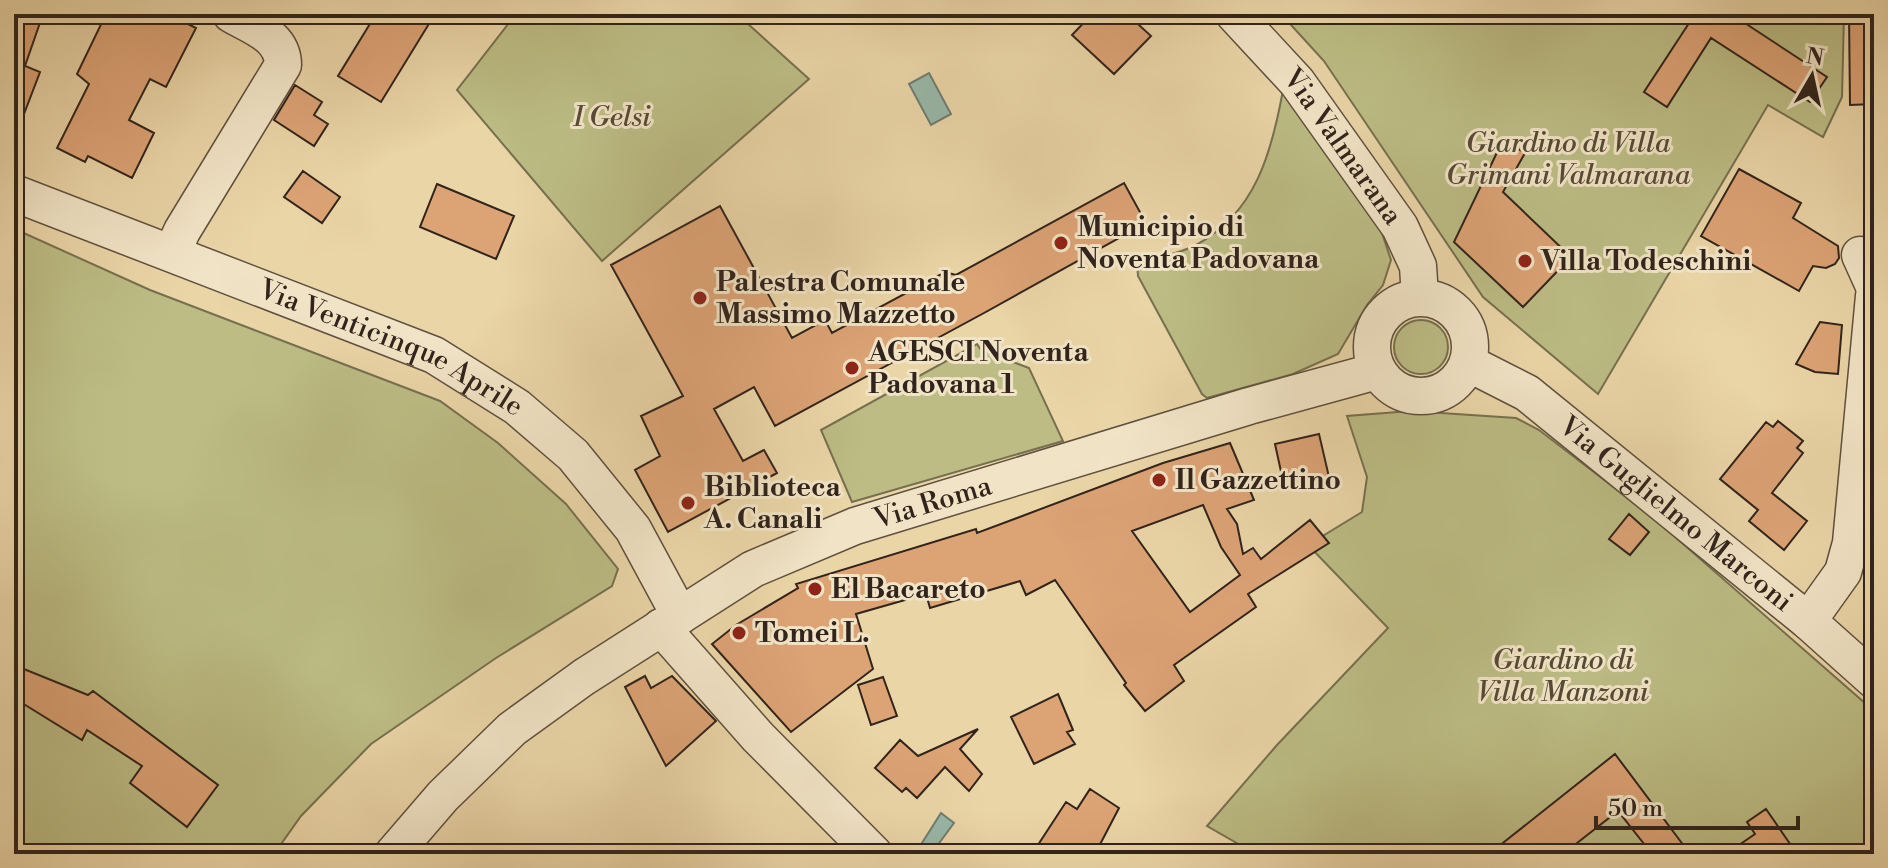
<svg xmlns="http://www.w3.org/2000/svg" width="1888" height="868" font-family="'Libre Bodoni',serif">
<rect width="100%" height="100%" fill="#ead5a7"/>
<filter id="stains"><feTurbulence type="fractalNoise" baseFrequency=".0025" numOctaves="4"/><feColorMatrix values="0 0 0 0 .2 0 0 0 0 .09 0 0 0 0 .02 0 0 0 .5 -.17"/></filter>
<radialGradient id="worn" r=".72"><stop offset=".6" stop-color="#630" stop-opacity="0"/><stop offset="1" stop-color="#630" stop-opacity=".3"/></radialGradient>
<path fill="#bcbc84" stroke="#767050" stroke-width="2" d="M 516,14 L 737,14 L 809,79 L 602,261 L 457,90 Z
M 1281,14 L 1844,14 L 1842,97 L 1823,137 L 1768,105 L 1598,394 L 1483,297 L 1324,61 Z
M 1283,90 L 1377,218 L 1391,260 L 1383,285 L 1367,305 L 1338,354 L 1293,374 L 1207,398 L 1202,394 L 1138,276 L 1137,263 C 1156,258 1179,254 1196,245 C 1256,213 1272,151 1283,90 Z
M 17,230 L 150,290 L 440,401 L 498,443 L 566,504 L 618,569 L 612,586 L 496,658 L 371,744 L 301,816 L 274,854 L 14,854 L 14,235 Z
M1394 347a27 27 0 1 1 54 0a27 27 0 1 1-54 0Z
M 977,344 L 981,350 L 1029,368 L 1063,441 L 852,502 L 821,430 Z
M 1411,411 L 1516,418 L 1539,430 L 1650,515 L 1874,711 L 1874,854 L 1256,854 L 1207,826 L 1277,745 L 1388,628 L 1308,545 L 1362,512 L 1367,477 L 1347,416 Z"/>
<path fill="#98b8a9" stroke="#6f7d71" stroke-width="2" d="M 929,73 L 951,114 L 931,125 L 909,84 Z
M 941,813 L 954,823 L 931,854 L 915,854 Z"/>
<path fill="#dca375" stroke="#31241c" stroke-width="2" fill-rule="evenodd" d="M 14,14 L 43,14 L 25,66 L 40,72 L 16,135 Z
M 106,14 L 168,14 L 196,28 L 166,87 L 150,79 L 129,120 L 154,133 L 132,178 L 88,156 L 85,162 L 57,148 L 89,84 L 77,74 Z
M 376,14 L 435,14 L 381,102 L 338,76 Z
M 1092,14 L 1127,14 L 1151,36 L 1114,74 L 1072,35 Z
M 1695,14 L 1731,14 L 1827,77 L 1810,102 L 1711,38 L 1667,107 L 1644,92 Z
M 1849,14 L 1874,14 L 1874,104 L 1850,105 Z
M 295,85 L 322,102 L 314,115 L 328,124 L 314,146 L 274,120 Z
M 1503,140 L 1525,153 L 1503,192 L 1571,257 L 1523,307 L 1454,242 Z
M 1739,169 L 1801,203 L 1793,218 L 1838,246 L 1839,258 L 1835,264 L 1826,268 L 1813,266 L 1799,291 L 1701,236 Z
M 303,171 L 340,197 L 322,223 L 284,197 Z
M 1124,183 L 1146,223 L 984,313 L 775,426 L 754,387 L 714,409 L 743,461 L 764,450 L 777,473 L 668,532 L 635,470 L 660,456 L 641,416 L 683,396 L 611,265 L 720,206 L 792,338 L 825,320 L 832,333 L 945,272 L 956,275 Z
M 437,184 L 514,216 L 496,259 L 420,227 Z
M 1820,322 L 1842,325 L 1838,374 L 1815,372 L 1796,364 Z
M 1778,421 L 1803,441 L 1797,448 L 1803,453 L 1772,493 L 1807,521 L 1784,550 L 1749,521 L 1758,510 L 1720,479 L 1766,422 L 1773,427 Z
M 1319,434 L 1329,477 L 1285,490 L 1275,444 Z
M 1230,443 L 1254,500 L 1227,509 L 1237,524 L 1243,554 L 1253,548 L 1261,559 L 1310,520 L 1329,543 L 1248,594 L 1256,607 L 1174,665 L 1184,681 L 1145,711 L 1124,685 L 1126,683 L 1055,580 L 1026,595 L 1020,581 L 930,608 L 926,594 L 856,614 L 873,669 L 791,732 L 712,644 L 736,625 L 798,588 L 796,584 L 976,529 L 977,533 L 1163,463 ZM 1203,505 L 1221,547 L 1240,575 L 1190,612 L 1132,531 Z
M 1629,514 L 1649,532 L 1630,555 L 1609,539 Z
M 14,665 L 88,695 L 93,691 L 218,785 L 187,827 L 130,783 L 142,766 L 87,730 L 82,740 L 14,698 Z
M 645,676 L 651,688 L 672,676 L 716,721 L 666,766 L 625,687 Z
M 883,677 L 897,716 L 871,725 L 858,685 Z
M 1058,694 L 1073,730 L 1067,732 L 1075,744 L 1034,764 L 1011,717 Z
M 978,729 L 960,749 L 982,774 L 969,791 L 945,767 L 917,798 L 906,788 L 902,792 L 875,768 L 900,740 L 918,756 Z
M 1615,754 L 1690,854 L 1652,854 L 1618,811 L 1563,854 L 1489,854 Z
M 1090,789 L 1119,808 L 1095,854 L 1032,854 L 1066,802 L 1077,809 Z
M 1766,809 L 1797,854 L 1726,854 L 1755,834 L 1747,822 Z"/>
<g fill="none" stroke-linecap="round" stroke-linejoin="round">
<g stroke="#5f503f" stroke-width="39">
<g id="minor">
<path id="s1" d="M 1234,14 L 1297,82 L 1400,227 L 1418,266 L 1420,297"/>
<path id="s2" d="M 14,193 L 434,355 L 517,407 L 573,455 L 633,529 L 680,616"/>
<path d="M 172,253 L 182,231 L 283,65 C 283,36 253,27 231,14"/>
<path d="M 1860,255 L 1874,286"/>
<circle cx="1421" cy="347" r="49"/>
<path id="s3" d="M 1468,363 L 1527,393 L 1808,621 L 1874,680"/>
<path d="M 1808,621 L 1843,572 L 1851,543 L 1874,296"/>
<path d="M 661,627 L 758,737 L 874,854"/>
<path id="s4" d="M 393,854 L 443,796 L 512,729 L 584,677 L 753,569 L 855,526 L 1249,406 L 1377,371"/>
</g>
</g>
<use href="#minor" stroke="#f1e4c6" stroke-width="36"/>
</g>
<g fill="#8f2418" stroke="#f1e4c6" stroke-width="3">
<circle cx="1061" cy="243" r="8"/>
<circle cx="1525" cy="261" r="8"/>
<circle cx="700" cy="298" r="8"/>
<circle cx="852" cy="368" r="8"/>
<circle cx="1159" cy="480" r="8"/>
<circle cx="688" cy="503" r="8"/>
<circle cx="815" cy="589" r="8"/>
<circle cx="739" cy="633" r="8"/>
</g>
<g text-anchor="middle" dominant-baseline="central" stroke-width="6" stroke-linejoin="round" paint-order="stroke">
<g font-size="28" font-style="italic" fill="#544a36" stroke="#f1e4c6">
<text x="612" y="117">I Gelsi</text>
<text x="1568" y="143">Giardino di Villa<tspan x="1568" dy="32">Grimani Valmarana</tspan></text>
<text x="1563" y="660">Giardino di<tspan x="1563" dy="32">Villa Manzoni</tspan></text>
</g>
<g font-size="28" fill="#31241c" stroke="#f1e4c6">
<text stroke="none"><textPath href="#s1" startOffset="172">Via Valmarana</textPath></text>
<text stroke="none"><textPath href="#s2" startOffset="408">Via Venticinque Aprile</textPath></text>
<text stroke="none"><textPath href="#s4" startOffset="654">Via Roma</textPath></text>
<text stroke="none"><textPath href="#s3" startOffset="258">Via Guglielmo Marconi</textPath></text>
</g>
<g font-size="28" font-weight="bold" fill="#31241c" stroke="#f1e4c6" text-anchor="start">
<text x="1077" y="227">Municipio di<tspan x="1077" dy="32">Noventa Padovana</tspan></text>
<text x="1541" y="261">Villa Todeschini</text>
<text x="716" y="282">Palestra Comunale<tspan x="716" dy="32">Massimo Mazzetto</tspan></text>
<text x="868" y="352">AGESCI Noventa<tspan x="868" dy="32">Padovana 1</tspan></text>
<text x="1175" y="480">Il Gazzettino</text>
<text x="704" y="487">Biblioteca<tspan x="704" dy="32">A. Canali</tspan></text>
<text x="831" y="589">El Bacareto</text>
<text x="755" y="633">Tomei L.</text>
</g>
</g>
<rect width="1888" height="868" fill="none" stroke="#ead5a7" stroke-width="48"/>
<rect x="16" y="16" width="1856" height="836" fill="none" stroke="#31241c" stroke-width="4"/>
<rect x="24" y="24" width="1840" height="820" fill="none" stroke="#31241c" stroke-width="2"/>
<g transform="translate(1812 76) rotate(9)" stroke="#f1e4c6" stroke-width="6" paint-order="stroke">
<path d="M0-6L14 30L0 20L-14 30Z" fill="#31241c"/>
<text y="-12" font-size="22" font-weight="bold" text-anchor="middle" fill="#31241c">N</text>
</g>
<path d="M1596 816v12h202v-12" fill="none" stroke="#31241c" stroke-width="4"/>
<text x="1608" y="816" font-size="24" fill="#31241c" stroke="#f1e4c6" stroke-width="6" paint-order="stroke">50 m</text>
<rect width="100%" height="100%" filter="url(#stains)"/>
<rect width="100%" height="100%" fill="url(#worn)"/>
</svg>
